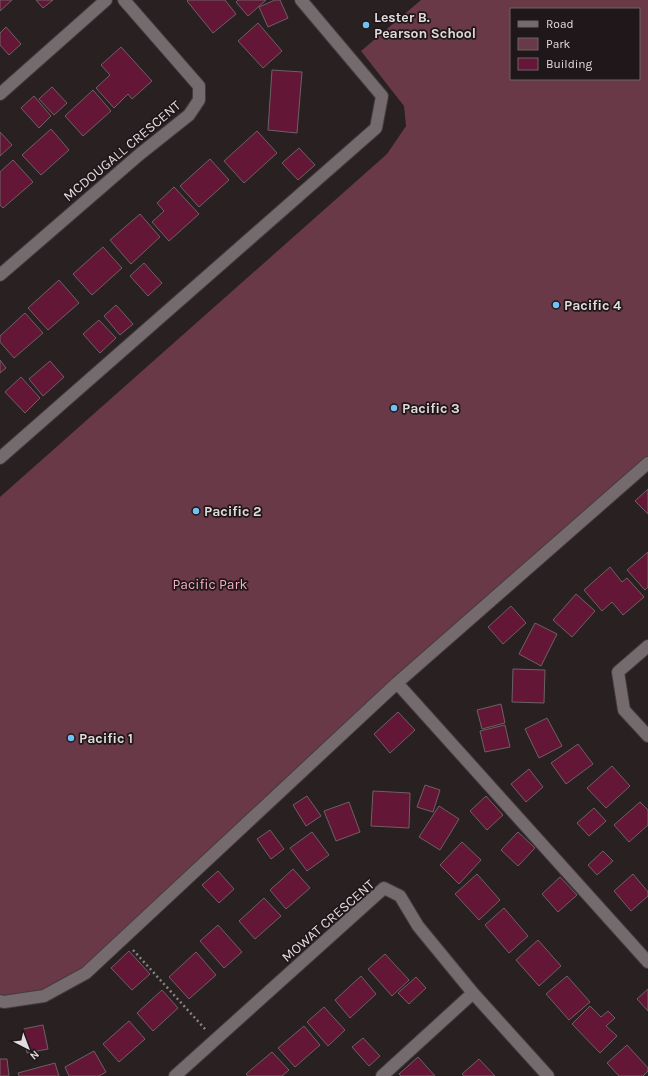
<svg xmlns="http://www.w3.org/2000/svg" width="648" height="1076" font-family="Karla,sans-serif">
<rect width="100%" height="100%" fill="#292022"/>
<path fill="#693948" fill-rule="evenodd" d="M 421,0 L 648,0 L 648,466 L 86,970 L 50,992 L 0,997 L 0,497 L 387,154 L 406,126 L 404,106 L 361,51 ZM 511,9 L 639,9 L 639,79 L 511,79 Z"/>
<path fill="#641636" stroke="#6c6164" d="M 0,0 L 12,0 L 0,11 Z
M 36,0 L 53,0 L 43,8 Z
M 188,0 L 225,0 L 236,14 L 213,33 L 187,1 Z
M 238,0 L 266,0 L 248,16 L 236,2 Z
M 275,0 L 280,0 L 288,18 L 268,27 L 259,7 Z
M 258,23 L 282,51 L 263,68 L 238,41 Z
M 6,27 L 21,44 L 9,55 L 0,45 L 0,33 Z
M 121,47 L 152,81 L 132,99 L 128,94 L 114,108 L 96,88 L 110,75 L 101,65 Z
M 272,70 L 302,72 L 297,133 L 268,130 Z
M 52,87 L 67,103 L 54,115 L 39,99 Z
M 93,90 L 111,111 L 83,136 L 65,116 Z
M 34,96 L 51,116 L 39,128 L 21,108 Z
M 51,129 L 69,150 L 41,175 L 22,155 Z
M 257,131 L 277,153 L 244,183 L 224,161 Z
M 0,132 L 12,145 L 0,156 Z
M 299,148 L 315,165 L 298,180 L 282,163 Z
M 210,159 L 229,180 L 199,207 L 180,186 Z
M 13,160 L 33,182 L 3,208 L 0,205 L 0,172 Z
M 174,187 L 199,214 L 169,241 L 152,222 L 164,211 L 157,203 Z
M 140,214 L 160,237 L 131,264 L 110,240 Z
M 103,247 L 122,268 L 92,295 L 73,274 Z
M 144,263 L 162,283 L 148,296 L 130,276 Z
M 59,280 L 79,303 L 48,330 L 28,308 Z
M 116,305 L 133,324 L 120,335 L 104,316 Z
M 25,313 L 43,333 L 14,358 L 0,342 L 0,336 Z
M 99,320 L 116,338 L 100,353 L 83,334 Z
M 0,360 L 6,368 L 0,373 Z
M 50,361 L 64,377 L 43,396 L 29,379 Z
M 21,377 L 40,398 L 25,413 L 5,392 Z
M 648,489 L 648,514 L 635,501 Z
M 648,552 L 648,587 L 645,590 L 627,570 Z
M 610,567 L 622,582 L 627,578 L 644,597 L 623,615 L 612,602 L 602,611 L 584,590 Z
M 576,594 L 595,611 L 572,637 L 553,620 Z
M 511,606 L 526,623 L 503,644 L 488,627 Z
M 535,623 L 557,634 L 541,666 L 519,654 Z
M 513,669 L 545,670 L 544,703 L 512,702 Z
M 501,704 L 505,723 L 482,729 L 477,710 Z
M 398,712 L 415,730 L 390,753 L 374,734 Z
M 547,718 L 562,746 L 539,758 L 525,729 Z
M 505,725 L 510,747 L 485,752 L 480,731 Z
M 578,744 L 593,764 L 566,784 L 551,763 Z
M 612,766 L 630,786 L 606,808 L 587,788 Z
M 529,769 L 543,787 L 526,802 L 511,784 Z
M 425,785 L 440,790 L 433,812 L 417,807 Z
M 373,791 L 410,793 L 409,828 L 371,826 Z
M 307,796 L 321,816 L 306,826 L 293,805 Z
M 486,796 L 503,815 L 487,830 L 470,811 Z
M 349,802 L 360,832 L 336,841 L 324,811 Z
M 640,802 L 648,810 L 648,825 L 629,842 L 614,825 Z
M 439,806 L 459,819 L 440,850 L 419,837 Z
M 594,808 L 606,821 L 589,836 L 577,823 Z
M 270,830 L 284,849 L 271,859 L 257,839 Z
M 312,832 L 329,855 L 307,871 L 290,848 Z
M 518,832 L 535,848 L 518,866 L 501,850 Z
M 462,842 L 481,860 L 459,884 L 440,865 Z
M 603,851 L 613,861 L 597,875 L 588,865 Z
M 293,869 L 310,888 L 286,909 L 270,890 Z
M 218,871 L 234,889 L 219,903 L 202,885 Z
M 477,874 L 500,900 L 479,920 L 455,894 Z
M 633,874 L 648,892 L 648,896 L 631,911 L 614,891 Z
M 560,877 L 577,895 L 558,912 L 542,894 Z
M 264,898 L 281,916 L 255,939 L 239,921 Z
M 504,908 L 528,936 L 509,953 L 485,925 Z
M 218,925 L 242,952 L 224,968 L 200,941 Z
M 538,940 L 561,966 L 539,986 L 516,960 Z
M 129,951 L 150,974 L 132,990 L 111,968 Z
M 196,952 L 216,975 L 189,999 L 169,977 Z
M 385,954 L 409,980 L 392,996 L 368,969 Z
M 361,976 L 376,994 L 350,1018 L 335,1000 Z
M 567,976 L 590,1002 L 569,1020 L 546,994 Z
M 416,977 L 426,988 L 409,1004 L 398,993 Z
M 648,989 L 648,1011 L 637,999 Z
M 162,990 L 178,1008 L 153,1031 L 137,1013 Z
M 590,1006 L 601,1017 L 608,1011 L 615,1018 L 606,1026 L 617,1036 L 600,1053 L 572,1024 Z
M 324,1007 L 345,1030 L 328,1046 L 307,1022 Z
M 129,1021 L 145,1039 L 119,1062 L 103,1044 Z
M 43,1025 L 48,1049 L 27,1053 L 23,1029 Z
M 304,1026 L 320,1045 L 295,1067 L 278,1048 Z
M 363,1038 L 380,1056 L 369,1066 L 352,1047 Z
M 627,1045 L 648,1068 L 648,1071 L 643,1076 L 619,1076 L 607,1063 Z
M 94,1051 L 106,1072 L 99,1076 L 69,1076 L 65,1067 Z
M 272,1052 L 289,1070 L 282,1076 L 248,1076 L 246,1074 Z
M 418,1057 L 435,1076 L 401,1076 L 399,1074 Z
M 0,1059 L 7,1059 L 9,1076 L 0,1076 Z
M 479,1059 L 495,1076 L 464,1076 L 462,1074 Z
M 55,1063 L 59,1076 L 19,1076 L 18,1073 Z"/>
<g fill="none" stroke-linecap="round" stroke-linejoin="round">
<g stroke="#433c3e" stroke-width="14">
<path id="minor" d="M 0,94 L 106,0
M 0,275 L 140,154 L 189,115 L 199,100 L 199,86 L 124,0
M 0,458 L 376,128 L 382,96 L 301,0
M 648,646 L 618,672 L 624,710 L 648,736
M 397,683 L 648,962
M 0,1001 L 4,1002 L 44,996 L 86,973 L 397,683 L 648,463
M 175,1076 L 384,888 L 400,896 L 418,926 L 473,993 L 548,1076
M 382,1076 L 473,993"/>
</g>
<path stroke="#8b8486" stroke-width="2.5" stroke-dasharray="2 3" stroke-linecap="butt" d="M 133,950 L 205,1029"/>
<use href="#minor" stroke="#756a6d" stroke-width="12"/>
</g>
<g fill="#71c1f5" stroke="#1f1719" stroke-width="1.5">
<circle cx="366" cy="25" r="4"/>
<circle cx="556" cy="305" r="4"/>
<circle cx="394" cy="408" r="4"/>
<circle cx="196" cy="511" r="4"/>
<circle cx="71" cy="738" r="4"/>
</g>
<g text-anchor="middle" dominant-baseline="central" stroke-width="3.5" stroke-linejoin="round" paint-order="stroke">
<g font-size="14" font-weight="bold" fill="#e1dbdd" stroke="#1f1719" text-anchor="start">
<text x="374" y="17">Lester B.<tspan x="374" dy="16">Pearson School</tspan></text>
<text x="564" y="305">Pacific 4</text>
<text x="402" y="408">Pacific 3</text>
<text x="204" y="511">Pacific 2</text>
<text x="79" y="738">Pacific 1</text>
</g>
<g font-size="14" fill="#e1dbdd" stroke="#1f1719">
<text transform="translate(122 151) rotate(-40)">MCDOUGALL CRESCENT</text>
<text transform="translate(328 921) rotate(-41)">MOWAT CRESCENT</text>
</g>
<g font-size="14" fill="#f6afc3" stroke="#1f1719">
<text x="210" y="584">Pacific Park</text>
</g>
</g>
<rect x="510" y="8" width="130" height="72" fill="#1f1719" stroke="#6d6567"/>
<rect x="518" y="21" width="20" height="6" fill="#756a6d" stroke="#6d6567"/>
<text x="546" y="28" font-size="12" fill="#e1dbdd">Road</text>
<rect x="518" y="38" width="20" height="12" fill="#693948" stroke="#6d6567"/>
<text x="546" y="48" font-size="12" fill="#e1dbdd">Park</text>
<rect x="518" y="58" width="20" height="12" fill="#641636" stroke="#6d6567"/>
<text x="546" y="68" font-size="12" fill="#e1dbdd">Building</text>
<g transform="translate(28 1048) rotate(138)" stroke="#1f1719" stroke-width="3" paint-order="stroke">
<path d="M0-3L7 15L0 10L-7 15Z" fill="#e1dbdd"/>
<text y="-6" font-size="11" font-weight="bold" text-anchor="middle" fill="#e1dbdd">N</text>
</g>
</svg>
